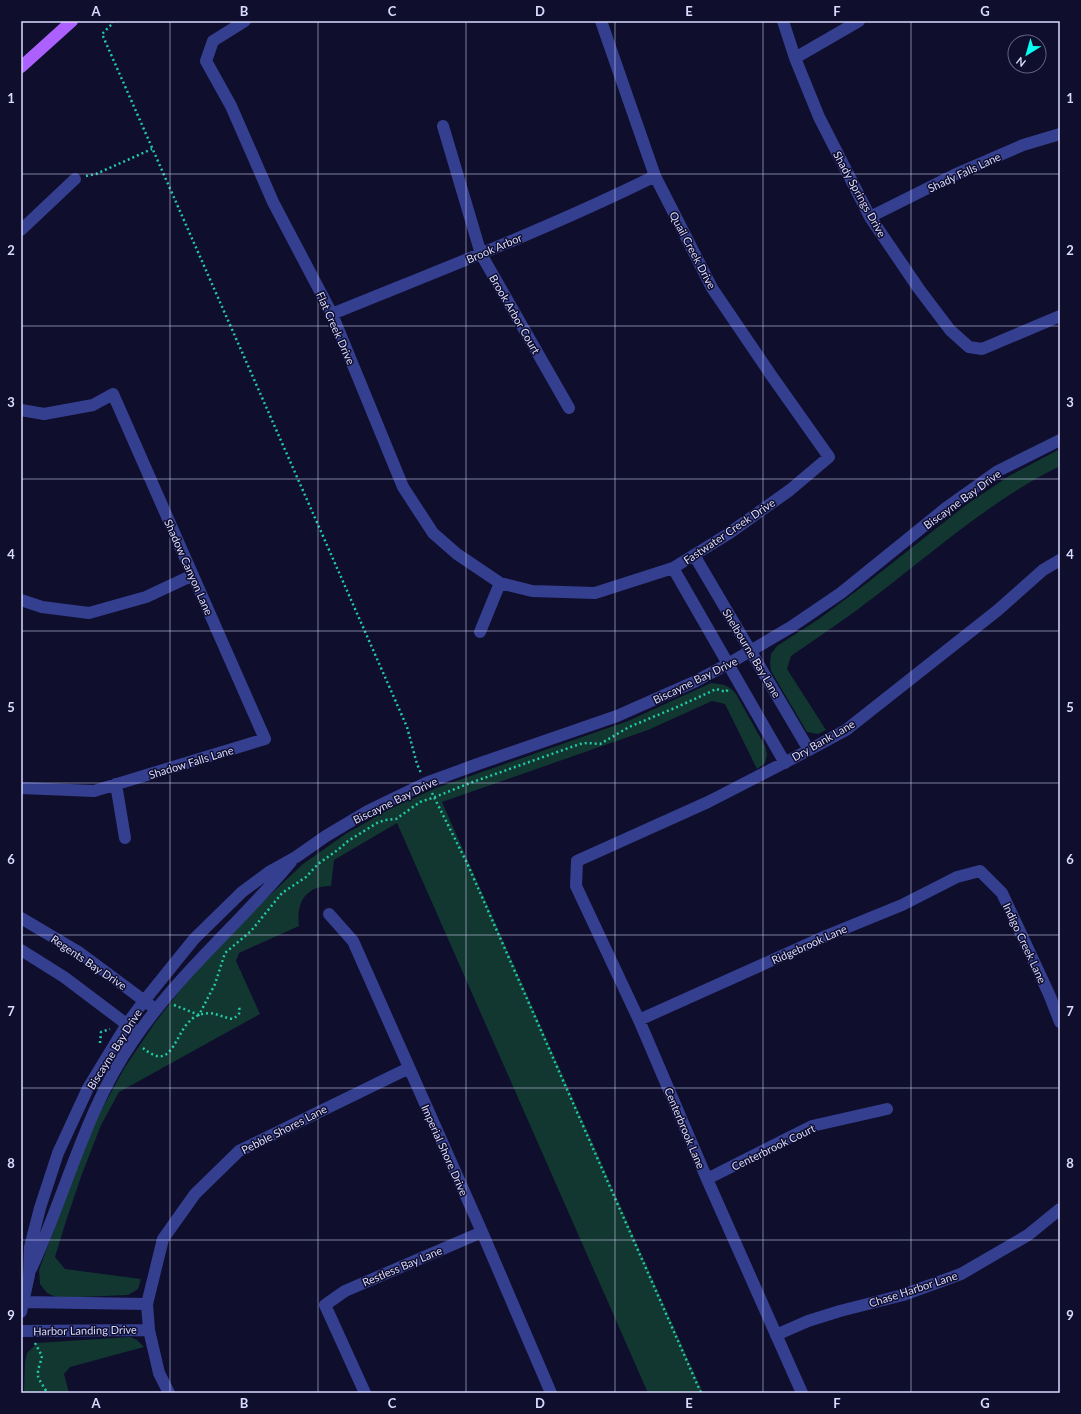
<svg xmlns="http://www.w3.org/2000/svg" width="1081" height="1414" font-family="Lato,sans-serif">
<rect width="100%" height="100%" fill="#0f0e2d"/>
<path fill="#113730" d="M 1060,449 L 1060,466 C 993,499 937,549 878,594 C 850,616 820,636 791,656 L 787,669 L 826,730 L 818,734 L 807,732 L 771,671 L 770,663 L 771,654 L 777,646 L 819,619 L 867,583 L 966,505 L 1009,476 Z
M 711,683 C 723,684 729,685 736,694 L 765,746 L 767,754 L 765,763 L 757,769 L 725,704 L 712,701 L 648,730 L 442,802 L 703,1393 L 648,1393 L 397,823 L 334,860 L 331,886 C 305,886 296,903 299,926 L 239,953 L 236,961 L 260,1014 L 119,1092 L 101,1125 L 82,1174 L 66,1221 L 55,1257 L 65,1269 L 141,1279 L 138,1289 L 128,1295 L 58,1298 L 47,1293 L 40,1284 L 39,1270 L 80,1158 L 98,1116 L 125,1067 L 154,1024 L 198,967 L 256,908 L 303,864 L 347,833 L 390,809 L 436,788 L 628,721 Z
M 130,1337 L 137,1340 L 144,1347 L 70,1367 L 64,1374 L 69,1393 L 24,1393 L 25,1362 L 27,1353 L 37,1343 Z"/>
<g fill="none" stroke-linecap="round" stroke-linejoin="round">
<path stroke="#23caa7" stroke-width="2.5" stroke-dasharray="2 3" stroke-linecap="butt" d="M 112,21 L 113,23 L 102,34 L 407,727 L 417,764 L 421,773
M 86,176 L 96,174 L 152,149
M 432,793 L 467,863 L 701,1393
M 174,1005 L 199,1015 L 215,984 L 225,953 L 251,931 L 282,893 L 306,877 L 318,864 L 339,849 L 348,841 L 377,823 L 385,820 L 396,819 L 420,802 L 435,797 L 470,783 L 580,744 L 587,743 L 600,744 L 629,727 L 677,707 L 710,692 L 716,689 L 726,692 L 729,688
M 100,1043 L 101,1032 L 110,1029
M 143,1048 C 147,1051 152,1055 157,1056 C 176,1060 178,1022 199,1015 C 214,1010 219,1017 233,1019 C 238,1015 241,1014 239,1007
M 35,1343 L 42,1356 C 41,1362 37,1370 38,1376 C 38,1379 45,1388 47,1393"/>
<path stroke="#353f90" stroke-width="12" d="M 245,21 L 213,41 L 206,61 L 231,106 L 273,202 L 332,314 L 403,487 L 433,533 L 457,554 L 500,583 L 532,591 L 595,593 L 673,568 L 728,534 L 790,490 L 829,457 L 771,375 L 712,288 L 655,176 L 601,21
M 783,21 L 795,58 L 819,117 L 870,217 L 919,289 L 950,330 L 969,347 L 982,349 L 1060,316
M 795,58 L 859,21
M 443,126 L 481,254 L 569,408
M 870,217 L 954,175 L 1023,145 L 1060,134
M 21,230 L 75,179
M 332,314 C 440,270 550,228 655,176
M 21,410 L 44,414 L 93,405 L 113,394 L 265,739 L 94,791 L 21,788
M 694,555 L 809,750
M 673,568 L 785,763
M 21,600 L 42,607 L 89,613 L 146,597 L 193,575
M 480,632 L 500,583
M 116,784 L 125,838
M 329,914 L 353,941 L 482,1232 L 551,1393
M 21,918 L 80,953 L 150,1005
M 21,950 L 64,977 L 133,1029
M 639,1020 L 826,936 L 902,905 L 957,877 L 980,871 L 1002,893 L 1049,994 L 1060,1022
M 707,1179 L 812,1126 L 887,1109
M 31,1269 C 66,1194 85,1110 133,1041 C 178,974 240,923 291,862
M 21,1302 L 147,1304
M 21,1312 L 29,1275 L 30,1247 L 40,1208 L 58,1153 L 88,1088 L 127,1024 L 144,1001 L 194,939 L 242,892 L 269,872 L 296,857 L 326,836 L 368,811 L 426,783 L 475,765 L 617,716 L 694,682 L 728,664 L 791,627 L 841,593 L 946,508 L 998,471 L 1060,440
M 21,1331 L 149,1330
M 776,1335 L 808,1321 L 840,1311 L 903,1295 L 961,1274 L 1028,1235 L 1060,1209
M 169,1393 L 159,1373 L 149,1330 L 147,1304 L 163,1239 L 195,1194 L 239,1151 L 409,1068
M 365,1393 L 325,1305 L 345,1291 L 482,1232
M 802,1393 L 707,1179 L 639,1020 L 576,886 L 577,861 L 708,802 L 809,750 L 846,730 L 998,610 L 1043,570 L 1060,560"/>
<path stroke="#ac61ff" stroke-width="12" d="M 21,67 L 72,21"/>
</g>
<path fill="none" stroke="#dadbff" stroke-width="1" stroke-opacity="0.55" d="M 170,21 L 170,1393M 318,21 L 318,1393M 466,21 L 466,1393M 615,21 L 615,1393M 763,21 L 763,1393M 911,21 L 911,1393M 21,174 L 1060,174M 21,326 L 1060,326M 21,479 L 1060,479M 21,631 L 1060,631M 21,783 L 1060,783M 21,935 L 1060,935M 21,1088 L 1060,1088M 21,1240 L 1060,1240"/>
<g text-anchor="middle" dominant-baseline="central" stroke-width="3" stroke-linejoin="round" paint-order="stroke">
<g font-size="11" fill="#dadbff" stroke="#0f0e2d">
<text transform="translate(964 172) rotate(-25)">Shady Falls Lane</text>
<text transform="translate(860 194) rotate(61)">Shady Springs Drive</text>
<text transform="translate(494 248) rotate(-23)">Brook Arbor</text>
<text transform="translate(693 250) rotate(62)">Quail Creek Drive</text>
<text transform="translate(515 314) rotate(60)">Brook Arbor Court</text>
<text transform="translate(336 328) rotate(66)">Flat Creek Drive</text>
<text transform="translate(962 499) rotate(-36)">Biscayne Bay Drive</text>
<text transform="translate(729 531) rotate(-34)">Fastwater Creek Drive</text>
<text transform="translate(189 567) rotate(66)">Shadow Canyon Lane</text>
<text transform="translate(752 653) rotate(59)">Shelbourne Bay Lane</text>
<text transform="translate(695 680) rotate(-26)">Biscayne Bay Drive</text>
<text transform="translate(823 740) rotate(-30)">Dry Bank Lane</text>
<text transform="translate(191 762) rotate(-17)">Shadow Falls Lane</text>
<text transform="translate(395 800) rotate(-26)">Biscayne Bay Drive</text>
<text transform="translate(1025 943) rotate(65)">Indigo Creek Lane</text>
<text transform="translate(809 944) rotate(-24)">Ridgebrook Lane</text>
<text transform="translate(89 962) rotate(34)">Regents Bay Drive</text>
<text transform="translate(114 1049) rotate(-58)">Biscayne Bay Drive</text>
<text transform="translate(685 1128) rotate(67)">Centerbrook Lane</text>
<text transform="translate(284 1129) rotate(-27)">Pebble Shores Lane</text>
<text transform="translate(773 1147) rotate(-26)">Centerbrook Court</text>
<text transform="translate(445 1150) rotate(66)">Imperial Shore Drive</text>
<text transform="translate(402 1266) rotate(-23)">Restless Bay Lane</text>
<text transform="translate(913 1289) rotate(-18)">Chase Harbor Lane</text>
<text transform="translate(85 1330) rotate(-1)">Harbor Landing Drive</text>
</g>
</g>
<rect width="1081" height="1414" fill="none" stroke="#0f0e2d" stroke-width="44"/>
<g transform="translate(1027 54) rotate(217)"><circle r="19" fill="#0f0e2d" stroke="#606081"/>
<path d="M0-3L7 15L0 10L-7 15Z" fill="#06fff2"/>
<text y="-6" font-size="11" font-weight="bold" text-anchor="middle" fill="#dadbff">N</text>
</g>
<rect x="22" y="22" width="1037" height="1370" fill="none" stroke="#dadbff" stroke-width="1.5"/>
<g font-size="13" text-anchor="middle" font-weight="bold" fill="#dadbff">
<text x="96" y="16">A</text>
<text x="244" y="16">B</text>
<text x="392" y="16">C</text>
<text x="540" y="16">D</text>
<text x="689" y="16">E</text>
<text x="837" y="16">F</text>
<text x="985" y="16">G</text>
<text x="11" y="103">1</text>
<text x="1070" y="103">1</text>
<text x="11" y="255">2</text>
<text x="1070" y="255">2</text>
<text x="11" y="407">3</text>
<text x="1070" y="407">3</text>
<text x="11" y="559">4</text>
<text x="1070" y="559">4</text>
<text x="11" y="712">5</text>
<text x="1070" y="712">5</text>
<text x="11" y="864">6</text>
<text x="1070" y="864">6</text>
<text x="11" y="1016">7</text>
<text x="1070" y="1016">7</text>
<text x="11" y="1168">8</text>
<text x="1070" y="1168">8</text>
<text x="11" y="1320">9</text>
<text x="1070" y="1320">9</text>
<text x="96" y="1408">A</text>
<text x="244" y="1408">B</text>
<text x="392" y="1408">C</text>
<text x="540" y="1408">D</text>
<text x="689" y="1408">E</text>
<text x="837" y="1408">F</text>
<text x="985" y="1408">G</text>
</g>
</svg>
